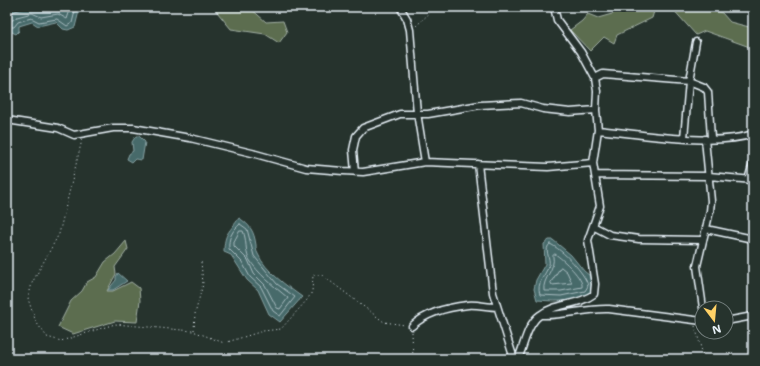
<svg xmlns="http://www.w3.org/2000/svg" width="760" height="366" font-family="'Shantell Sans',sans-serif">
<rect width="100%" height="100%" fill="#26332d"/>
<filter id="ink" filterUnits="userSpaceOnUse"><feTurbulence type="fractalNoise" baseFrequency=".025" numOctaves="2"/><feDisplacementMap in="SourceGraphic" scale="8" xChannelSelector="R" yChannelSelector="G"/><feConvolveMatrix kernelMatrix="1 2 1 2 8 2 1 2 1" color-interpolation-filters="sRGB"/></filter>
<g filter="url(#ink)">
<path fill="#5b6d50" stroke="#a2afa4" d="M 213,7 L 249,7 L 266,22 L 283,21 L 287,32 L 279,43 L 265,34 L 231,29 Z
M 624,7 L 655,8 L 652,18 L 617,35 L 614,43 L 604,37 L 590,51 L 570,30 L 582,21 L 588,14 L 598,18 L 612,14 Z
M 671,7 L 710,7 L 722,13 L 730,22 L 753,28 L 753,51 L 747,46 L 705,31 L 696,35 Z
M 126,241 L 128,249 L 115,267 L 116,274 L 107,291 L 113,291 L 131,282 L 139,288 L 140,301 L 137,322 L 115,321 L 73,334 L 58,327 L 71,301 L 82,291 L 87,282 L 96,277 L 105,262 L 115,254 Z"/>
<path fill="#476b6b" stroke="#87a1a3" d="M 10,7 L 80,7 L 75,27 L 68,30 L 63,29 L 56,22 L 38,26 L 32,22 L 19,26 L 19,31 L 16,34 L 10,31 L 7,31 L 7,10 Z
M 136,136 L 139,136 L 145,142 L 142,160 L 135,159 L 132,162 L 127,159 L 129,154 L 133,151 L 132,142 Z
M 239,218 C 250,225 254,231 256,245 C 256,247 256,251 258,254 C 265,271 287,286 302,297 L 280,322 L 269,314 L 258,290 L 247,280 L 231,255 L 224,252 C 224,232 230,232 239,218 Z
M 549,240 L 553,240 L 571,255 L 584,271 L 590,276 L 592,290 C 580,304 553,301 537,300 L 534,289 L 536,280 L 545,264 L 544,244 Z
M 118,273 L 127,281 L 113,290 L 108,290 L 116,280 L 116,277 Z"/>
<g fill="none" stroke-linecap="round" stroke-linejoin="round">
<path stroke="#a8bbc0" stroke-width="1" d="M 7,16 L 15,11 L 30,7 L 42,10 L 64,7
M 7,22 L 11,21 L 17,17 L 32,13 L 41,17 L 58,14 L 67,19 L 71,7
M 7,27 L 14,27 L 18,22 L 31,18 L 39,22 L 57,19 L 67,26 L 72,23 L 76,7
M 240,224 L 247,229 L 254,256 L 277,284 L 295,297 L 280,316 L 273,311 L 261,287 L 250,277 L 242,262 L 229,249 C 228,238 232,231 240,224 Z
M 240,231 L 243,231 C 247,240 245,251 249,259 C 257,273 275,287 288,298 L 280,309 L 277,308 L 265,285 L 254,274 L 248,260 L 234,246 L 234,242 Z
M 550,244 C 562,249 586,274 588,286 L 585,291 L 561,296 L 540,295 C 536,282 545,277 549,265 C 551,258 543,249 550,244 Z
M 555,254 C 563,259 584,279 582,287 L 561,291 L 544,291 C 542,278 556,270 553,256 Z
M 561,267 L 567,272 L 572,283 L 552,285 L 551,283 Z"/>
<g stroke="#e8f1f8" stroke-width="9">
<path id="minor" d="M 400,7 L 407,19 L 410,30 L 417,113 L 425,162
M 595,78 L 603,74 L 689,81 L 704,87 L 708,92 L 711,138
M 7,120 L 58,128 L 74,135 L 113,128 L 133,128 L 190,138 L 252,153 L 306,168 L 343,171 L 363,172 L 425,162 L 548,167 L 593,163
M 598,130 C 640,134 715,147 753,134
M 684,138 L 689,81 L 696,42
M 478,164 L 493,293 L 514,359
M 355,172 L 353,150 L 356,136 L 363,128 L 400,114 L 428,114 L 480,105 L 521,103 L 543,109 L 570,112 L 596,110
M 595,175 L 709,176 L 753,180
M 748,180 L 753,163
M 593,226 L 610,235 L 639,239 L 702,240
M 706,229 L 753,239
M 703,308 L 697,266 L 710,211 L 711,201 L 705,139
M 542,315 C 564,316 586,308 609,309 L 702,321
M 726,321 L 753,316
M 412,326 C 426,313 449,307 468,305 C 477,304 487,307 497,307
M 518,359 C 524,346 527,324 540,315 C 555,303 578,306 594,294 L 595,284 L 588,240 L 600,206 L 593,163 L 598,130 L 596,110 L 597,91 L 595,78 L 581,52 L 557,20 L 554,7"/>
</g>
<path stroke="#e8f1f8" stroke-width="1" stroke-dasharray="1 3" stroke-linecap="butt" d="M 416,26 L 436,7
M 82,140 L 59,234 L 32,283 L 28,299 L 36,322 L 47,337 L 61,341 L 115,324 L 193,331 L 224,343 L 263,331 L 281,329 L 307,300 L 312,292 L 313,275 L 322,275 L 384,322 L 405,325
M 695,326 L 704,359
M 194,330 L 195,314 L 203,284 L 201,262
M 412,332 L 413,359"/>
<use href="#minor" stroke="#26332d" stroke-width="6"/>
</g>
</g>
<rect width="760" height="366" fill="none" stroke="#26332d" stroke-width="24"/>
<rect x="12" y="12" width="736" height="342" fill="none" stroke="#e8f1f8" stroke-width="1.5" filter="url(#ink)"/>
<g transform="translate(714 320) rotate(164)"><circle r="19" fill="#26332d" stroke="#747f7e"/>
<path d="M0-3L7 15L0 10L-7 15Z" fill="#ffd166"/>
<text y="-6" font-size="11" font-weight="bold" text-anchor="middle" fill="#e8f1f8">N</text>
</g>
</svg>
